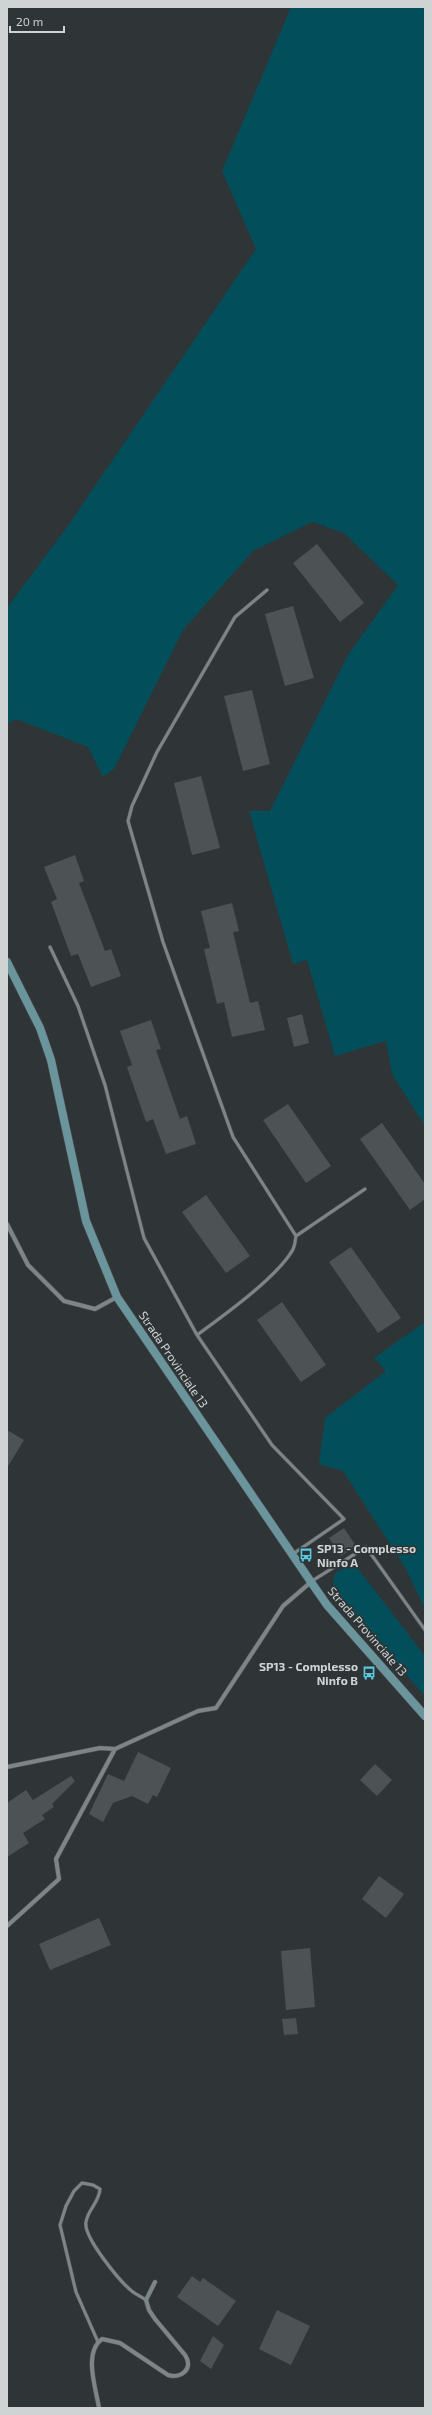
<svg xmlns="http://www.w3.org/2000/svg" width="432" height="2415" font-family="'Exo 2',sans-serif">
<rect width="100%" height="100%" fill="#2f3536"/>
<path fill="#024e5a" d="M 291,7 L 425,7 L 425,1126 L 392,1074 L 386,1041 L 335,1056 L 307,960 L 293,964 L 249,811 L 270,811 L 348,655 L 398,585 L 344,533 L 312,522 L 253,551 L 183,630 L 114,769 L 103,777 L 88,747 L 16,719 L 7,724 L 7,608 L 67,527 L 256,249 L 222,171 Z
M 425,1322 L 425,1609 L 406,1569 L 343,1471 L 319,1464 L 325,1418 L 386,1371 L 374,1358 Z
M 353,1562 L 425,1656 L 425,1696 L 332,1590 L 335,1573 Z"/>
<path fill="#4d5354" d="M 317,544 L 364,603 L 340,622 L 293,563 Z
M 293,606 L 314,678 L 285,686 L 265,614 Z
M 252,690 L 270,764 L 243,771 L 224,696 Z
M 201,776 L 220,848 L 192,855 L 174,783 Z
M 75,855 L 84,881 L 79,883 L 105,951 L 111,949 L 121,976 L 91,987 L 78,954 L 71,956 L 51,902 L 57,899 L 44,867 Z
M 232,903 L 239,931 L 233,932 L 250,1003 L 258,1001 L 265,1030 L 232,1037 L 224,1002 L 217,1004 L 204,949 L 210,948 L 201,911 Z
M 302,1014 L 309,1043 L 294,1047 L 287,1018 Z
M 151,1020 L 161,1049 L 156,1050 L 180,1119 L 187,1116 L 196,1144 L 166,1154 L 153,1119 L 146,1122 L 127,1067 L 132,1065 L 120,1031 Z
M 288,1104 L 331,1166 L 306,1183 L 263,1120 Z
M 382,1123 L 425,1184 L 425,1199 L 410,1210 L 360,1139 Z
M 206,1195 L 250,1256 L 226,1273 L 182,1212 Z
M 351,1247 L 401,1318 L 378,1333 L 329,1262 Z
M 282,1302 L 326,1365 L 301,1382 L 257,1320 Z
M 7,1430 L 24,1440 L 7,1468 Z
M 344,1528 L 356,1546 L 341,1556 L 329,1538 Z
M 138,1752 L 171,1768 L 157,1797 L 153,1795 L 148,1804 L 132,1796 L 113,1803 L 103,1822 L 89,1814 L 108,1774 L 124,1781 Z
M 375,1764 L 392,1780 L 377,1796 L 360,1780 Z
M 71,1776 L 75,1781 L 52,1804 L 54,1807 L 42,1815 L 45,1819 L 23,1833 L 29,1843 L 7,1857 L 7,1803 L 26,1790 L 33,1800 Z
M 379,1876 L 404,1894 L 386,1918 L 362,1899 Z
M 99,1918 L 111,1945 L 50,1970 L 39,1944 Z
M 310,1948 L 315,2007 L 286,2010 L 281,1951 Z
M 296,2018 L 298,2034 L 284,2035 L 282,2019 Z
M 192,2276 L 200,2282 L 203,2278 L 236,2301 L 218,2326 L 177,2297 Z
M 277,2310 L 310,2326 L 291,2365 L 259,2349 Z
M 213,2336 L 224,2345 L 211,2369 L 200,2361 Z"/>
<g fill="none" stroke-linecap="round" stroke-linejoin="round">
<g stroke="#4e5355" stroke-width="4">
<path id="service" d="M 50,947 L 78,1006 L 105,1085 L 144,1238 L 197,1335 L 272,1445 L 344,1519 L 293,1554
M 296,1236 L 365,1189
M 197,1335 C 223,1316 276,1278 292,1251 C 295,1247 295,1241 296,1236 L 233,1137 L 163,942 L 128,821 L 132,806 L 157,752 L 235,617 L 267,590
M 312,1581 L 366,1547 L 425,1630
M 98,2342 L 76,2292 L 60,2225 L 66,2206 L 74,2191 L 82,2183 L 93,2185 L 100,2189 C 99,2203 88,2209 86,2222 C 83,2237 121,2283 133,2292 C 137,2295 142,2297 146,2300"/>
</g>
<g stroke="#4e5355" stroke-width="5">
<path id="minor" d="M 7,1224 L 28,1265 L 64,1301 L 95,1309 L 117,1297
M 7,1767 L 100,1748 L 115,1749
M 7,1926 L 59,1879 L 56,1859 L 115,1749 L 198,1711 L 216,1708 L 283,1606 L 311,1582
M 99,2408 C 96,2388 83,2353 102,2339 L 120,2343 L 168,2375 C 181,2379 194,2369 185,2355 L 155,2319 L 149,2310 L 146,2300 L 155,2282"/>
</g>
<g stroke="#4e5355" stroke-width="9">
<path id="secondary" d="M 7,962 L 40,1028 L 51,1060 L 86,1221 L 117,1297 L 311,1582 L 327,1605 L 425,1716"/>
</g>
<use href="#service" stroke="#7e8586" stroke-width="3"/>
<use href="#minor" stroke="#7e8586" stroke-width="4"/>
<use href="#secondary" stroke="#6a959d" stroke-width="8"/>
</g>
<defs>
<g id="bus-bare" transform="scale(1.08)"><path d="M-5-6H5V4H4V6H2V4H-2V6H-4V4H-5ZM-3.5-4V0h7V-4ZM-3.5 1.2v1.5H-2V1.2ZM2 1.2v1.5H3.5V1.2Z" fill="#56c9e1" stroke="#2f3536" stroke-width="2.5" paint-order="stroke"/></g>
</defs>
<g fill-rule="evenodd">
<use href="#bus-bare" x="306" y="1555"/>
<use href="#bus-bare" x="369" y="1673"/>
</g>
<g text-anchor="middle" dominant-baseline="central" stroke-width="3.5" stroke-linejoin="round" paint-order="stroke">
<g font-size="12" fill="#cfd3d4" stroke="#2f3536">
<text transform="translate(174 1359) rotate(56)">Strada Provinciale 13</text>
<text transform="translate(368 1631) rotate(49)">Strada Provinciale 13</text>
</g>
<g font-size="12" font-weight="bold" fill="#cfd3d4" stroke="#2f3536" text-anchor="start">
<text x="317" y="1548">SP13 - Complesso<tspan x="317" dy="14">Ninfo A</tspan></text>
<text x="358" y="1666" text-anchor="end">SP13 - Complesso<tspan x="358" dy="14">Ninfo B</tspan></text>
</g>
</g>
<rect width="432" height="2415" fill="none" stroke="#cfd3d4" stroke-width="16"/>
<path d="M10 26v6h54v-6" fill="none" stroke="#cfd3d4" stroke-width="2"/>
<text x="16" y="26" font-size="12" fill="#cfd3d4" stroke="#2f3536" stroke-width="3" paint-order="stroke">20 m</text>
</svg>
